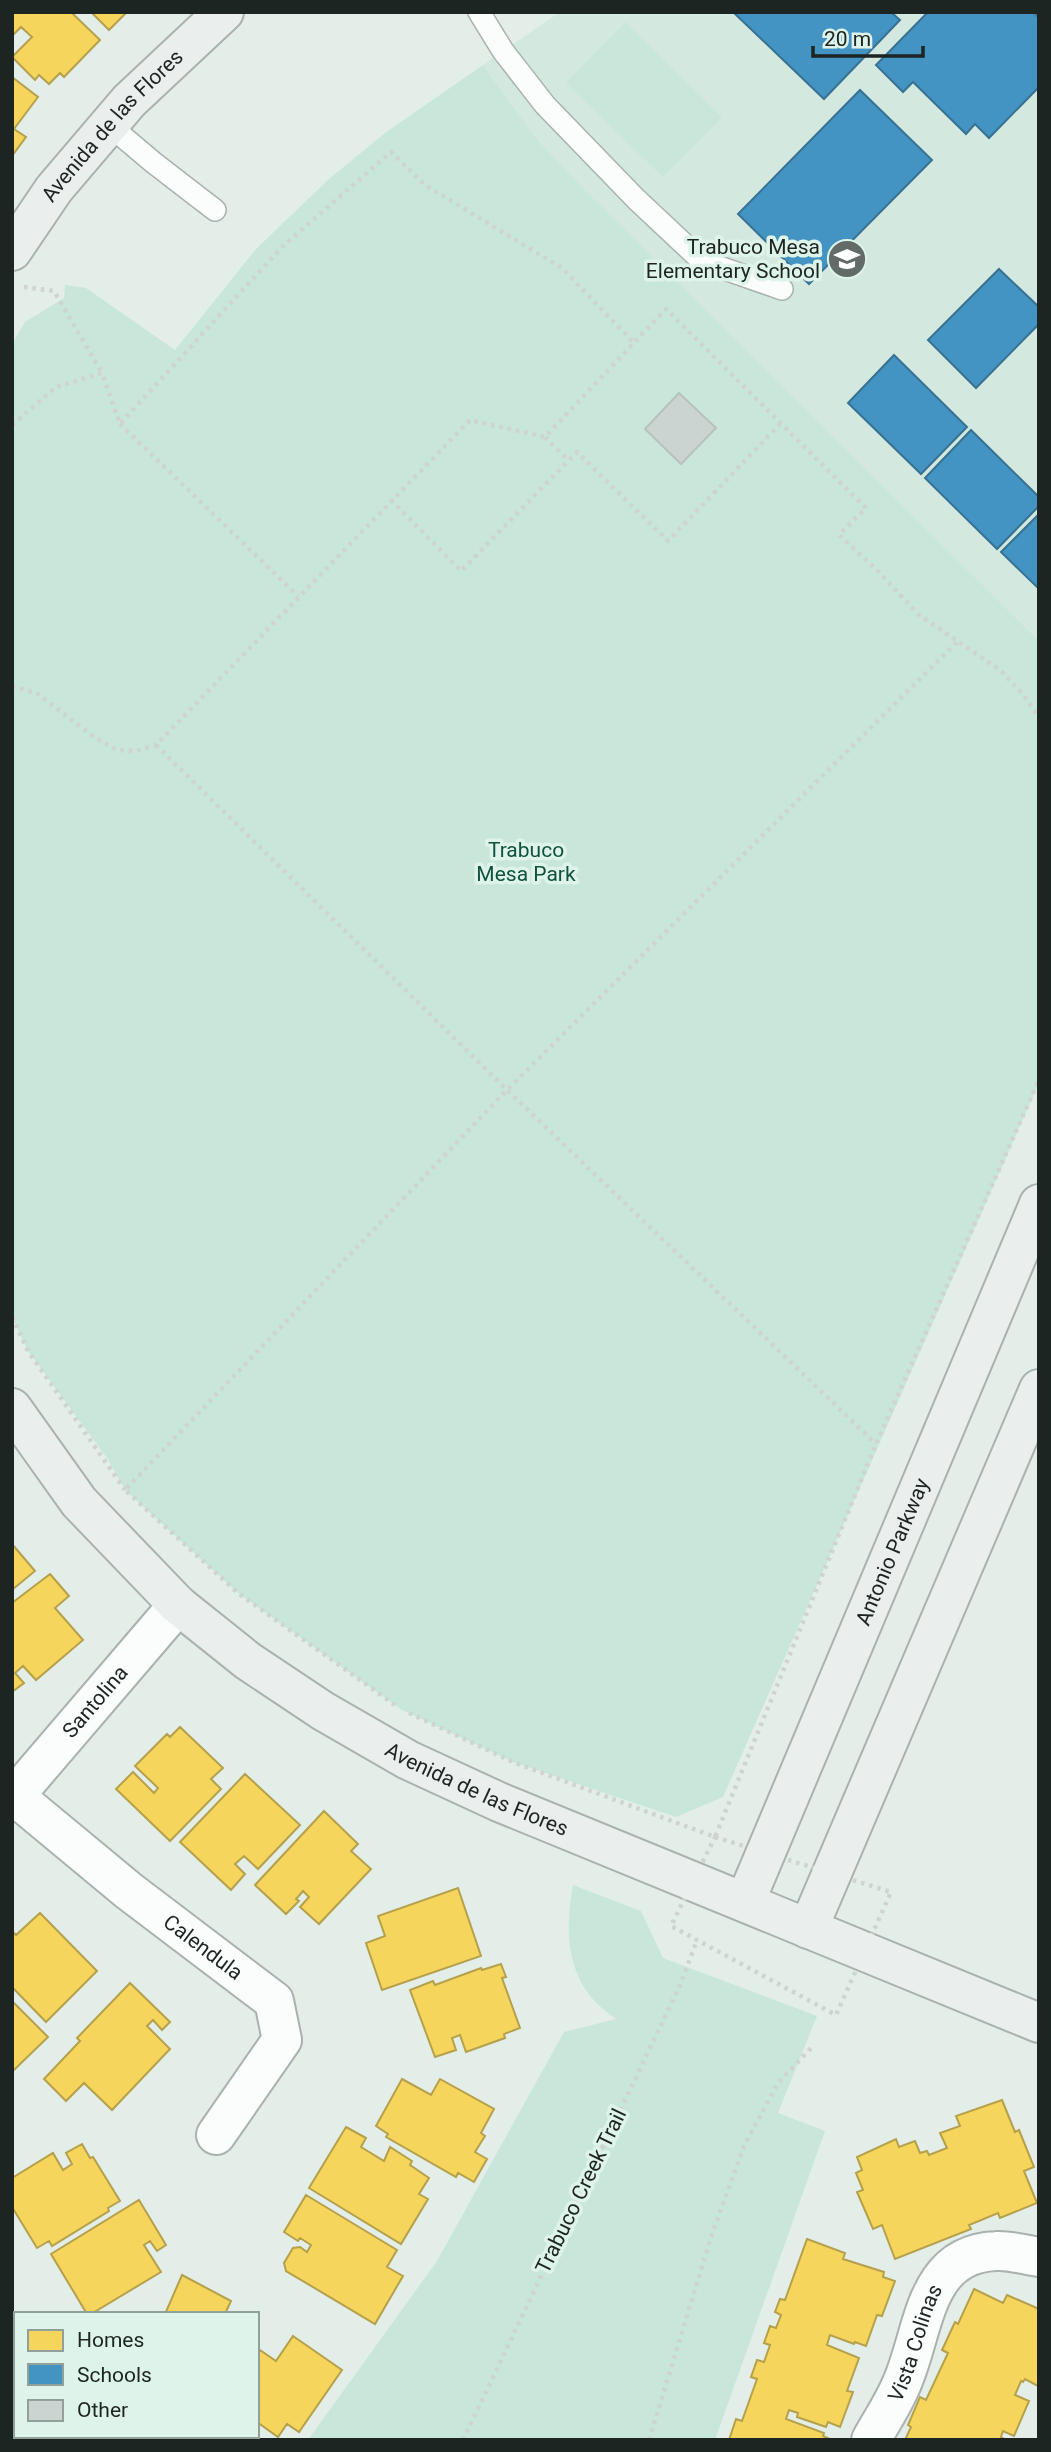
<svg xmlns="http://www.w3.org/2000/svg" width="1051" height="2452" font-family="Roboto,sans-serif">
<rect width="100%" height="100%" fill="#e3eee9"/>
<path fill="#d3e8df" d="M 560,12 L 1039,12 L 1039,641 L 582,187 L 535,137 L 483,65 Z"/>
<path fill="#c9e6da" d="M 625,22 L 722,117 L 663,177 L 566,83 Z
M 483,65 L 535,137 L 582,187 L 1039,641 L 1039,1083 L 723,1797 L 676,1817 L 513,1762 L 402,1710 L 238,1593 L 125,1490 L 107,1458 L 28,1351 L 12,1317 L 12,344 L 25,322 L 64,298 L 65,285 L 86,288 L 175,350 L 256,249 L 329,179 L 385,133 Z
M 573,1885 L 641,1911 L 663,1958 L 817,2016 L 778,2113 L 825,2131 L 715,2440 L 308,2440 L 437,2261 L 564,2032 L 616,2019 C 607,2012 598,2006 591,1997 C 565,1965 566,1923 573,1885 Z"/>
<path fill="#f6d55c" stroke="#b5a04b" stroke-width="2" d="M 12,12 L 71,12 L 100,40 L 64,77 L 60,73 L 49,84 L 39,75 L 35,80 L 12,57 L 32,37 L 21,27 L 12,36 Z
M 91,12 L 127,12 L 109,30 Z
M 12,77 L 38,97 L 14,129 L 26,137 L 12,156 Z
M 12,1544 L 35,1571 L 12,1590 Z
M 50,1574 L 69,1596 L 55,1608 L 83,1640 L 36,1680 L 23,1666 L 15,1673 L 24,1683 L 12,1692 L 12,1603 Z
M 180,1727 L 223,1768 L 211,1779 L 221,1789 L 170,1841 L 116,1789 L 133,1772 L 154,1793 L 158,1788 L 135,1766 L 167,1734 L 170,1737 Z
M 245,1774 L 300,1825 L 258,1869 L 244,1856 L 235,1864 L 245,1874 L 231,1890 L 180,1842 Z
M 324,1811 L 358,1844 L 351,1851 L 371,1869 L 319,1924 L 300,1907 L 309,1897 L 303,1891 L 296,1899 L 299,1901 L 286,1914 L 255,1885 Z
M 458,1888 L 481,1956 L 382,1990 L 366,1943 L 385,1936 L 378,1916 Z
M 40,1913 L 97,1971 L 46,2022 L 12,1987 L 12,1931 L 16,1935 Z
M 501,1964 L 506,1977 L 502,1978 L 520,2028 L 504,2034 L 505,2038 L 466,2052 L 460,2035 L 452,2038 L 456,2050 L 435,2057 L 410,1990 L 433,1981 L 435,1985 L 481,1968 L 482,1970 Z
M 130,1983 L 170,2022 L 162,2030 L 153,2020 L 147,2026 L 170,2049 L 112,2110 L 84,2083 L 66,2101 L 44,2079 L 80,2041 L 77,2038 Z
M 12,2001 L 48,2037 L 12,2072 Z
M 402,2079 L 431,2095 L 440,2079 L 494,2109 L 481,2133 L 485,2136 L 475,2152 L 487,2159 L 474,2182 L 458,2173 L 456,2177 L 386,2137 L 388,2134 L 376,2126 Z
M 1002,2100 L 1015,2132 L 1019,2130 L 1034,2167 L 1024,2171 L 1037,2203 L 1000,2218 L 998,2213 L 969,2225 L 971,2229 L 895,2259 L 882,2225 L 873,2229 L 857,2192 L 863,2190 L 856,2173 L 862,2170 L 857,2157 L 896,2139 L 899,2147 L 915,2141 L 920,2153 L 927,2151 L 929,2155 L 947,2148 L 940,2133 L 960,2126 L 956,2116 Z
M 346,2127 L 366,2138 L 361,2147 L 384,2161 L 390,2147 L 412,2161 L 410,2165 L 429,2178 L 419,2194 L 428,2199 L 401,2244 L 309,2188 Z
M 82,2144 L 90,2158 L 93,2157 L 120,2201 L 108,2208 L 109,2211 L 52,2246 L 49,2241 L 37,2248 L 12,2207 L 12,2178 L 53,2153 L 63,2170 L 72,2164 L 66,2153 Z
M 306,2195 L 397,2250 L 387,2267 L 403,2276 L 375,2324 L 286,2271 L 284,2263 L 293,2248 L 300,2247 L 307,2252 L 311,2245 L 300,2238 L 298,2241 L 284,2232 Z
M 139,2200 L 166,2245 L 157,2251 L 150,2241 L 144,2245 L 161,2272 L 91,2314 L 87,2314 L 51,2254 Z
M 807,2239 L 845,2253 L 843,2259 L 884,2272 L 883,2277 L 895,2281 L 882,2316 L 877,2315 L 866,2346 L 855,2342 L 854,2344 L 830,2335 L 827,2345 L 859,2358 L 847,2391 L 853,2392 L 840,2427 L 828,2422 L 826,2427 L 797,2417 L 798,2413 L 789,2410 L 786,2419 L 824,2433 L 823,2436 L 832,2440 L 729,2440 L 736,2419 L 742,2421 L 757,2379 L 751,2377 L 757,2360 L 764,2362 L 770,2345 L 764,2343 L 770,2326 L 776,2328 L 781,2315 L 775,2312 L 780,2299 L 785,2300 Z
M 182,2275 L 231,2301 L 225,2314 L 165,2314 Z
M 974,2289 L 1003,2303 L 1007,2295 L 1039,2309 L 1038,2386 L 1025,2379 L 1023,2382 L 1021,2381 L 1015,2395 L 1029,2401 L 1014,2436 L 1003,2431 L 1001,2437 L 1006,2440 L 905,2440 L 911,2427 L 908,2425 L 920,2397 L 926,2400 L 948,2353 L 942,2350 L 955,2322 L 958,2324 Z
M 12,2317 L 16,2324 L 16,2391 L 12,2392 Z
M 293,2336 L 342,2370 L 299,2432 L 287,2424 L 278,2437 L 257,2422 L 257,2354 L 260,2350 L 276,2361 Z
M 16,2405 L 16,2436 L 104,2436 L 106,2439 L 12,2440 L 12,2406 Z"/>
<path fill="#4393c3" stroke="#387293" stroke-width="2" d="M 733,12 L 891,12 L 900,20 L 824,99 Z
M 928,12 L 1033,12 L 1039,18 L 1039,87 L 989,138 L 975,124 L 966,134 L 913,82 L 903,92 L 876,65 Z
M 860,90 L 932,160 L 809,284 L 738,214 Z
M 999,269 L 1039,307 L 1039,324 L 976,388 L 928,340 Z
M 894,355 L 967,427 L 921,474 L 848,403 Z
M 971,430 L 1039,497 L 1039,506 L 997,549 L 925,478 Z
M 1039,514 L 1039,589 L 1001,552 Z"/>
<path fill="#cbd4d0" stroke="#b9c1be" stroke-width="2" d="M 679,393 L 716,428 L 681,464 L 645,429 Z"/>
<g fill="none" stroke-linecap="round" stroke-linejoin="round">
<g stroke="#a9b2ae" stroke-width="24">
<path id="lane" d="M 479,12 L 503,51 L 545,105 L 636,199 L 702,261 L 782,289
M 109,125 L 154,163 L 215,210"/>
</g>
<g stroke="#a9b2ae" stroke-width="42">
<g id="street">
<path id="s1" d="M 12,1794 L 129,1891 L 274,2001 L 282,2040 L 216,2135"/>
<path id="s2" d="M 12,1799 L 178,1605"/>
<path id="s3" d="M 871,2440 C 882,2420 896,2400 904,2378 C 925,2326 925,2254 996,2251 C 1010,2250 1025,2255 1039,2257"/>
</g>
</g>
<g stroke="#a9b2ae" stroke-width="42">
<g id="secondary">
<path id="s4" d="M 12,251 L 54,189 L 129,101 L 224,12"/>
<path id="s5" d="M 12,1408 L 79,1502 L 178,1605 L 248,1661 L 323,1711 L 408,1760 L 499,1802 L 1039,2023"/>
<path id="s6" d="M 745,1902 L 1039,1204"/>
<path d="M 808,1929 L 1039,1389"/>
</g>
</g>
<path stroke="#cfd3d1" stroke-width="4.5" stroke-dasharray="3.5 5" stroke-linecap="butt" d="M 24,287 L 54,291 L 102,373
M 120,424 L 298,596
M 12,425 L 56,387 L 102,373 L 120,424 L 283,246 L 391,152 L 425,185 L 562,268 L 634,343
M 545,437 L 569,461
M 391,500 L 461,571 L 577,452 L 668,541 L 780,424
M 12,686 L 38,694 L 94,737 L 117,750 L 136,751 L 156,745 L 470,420 L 545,437 L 666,309 L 866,508 L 839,535 L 876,569 L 919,615 L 1000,670 L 1022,693 L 1039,717
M 156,745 L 507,1090 L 876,1444
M 12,1317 L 28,1351 L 125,1490
M 395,1705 L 238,1593 L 125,1490 L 507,1090 L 957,642
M 409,1713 L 513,1762 L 715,1837 L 876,1444 L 1039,1080
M 715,1837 L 891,1892 L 836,2015 L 671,1926 Z
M 463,2440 L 681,1983 L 697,1940
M 649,2440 L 712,2234 L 744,2146 L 778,2083 L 813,2046"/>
<use href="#lane" stroke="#fbfcfc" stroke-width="21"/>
<use href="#street" stroke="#fbfcfc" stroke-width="38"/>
<use href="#secondary" stroke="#eaefed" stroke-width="38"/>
</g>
<defs>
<g id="school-disc" transform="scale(2.0125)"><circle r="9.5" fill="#626b68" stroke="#def3ea"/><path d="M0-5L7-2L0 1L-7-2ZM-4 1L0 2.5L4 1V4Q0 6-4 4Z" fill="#fff"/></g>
</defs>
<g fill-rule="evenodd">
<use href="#school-disc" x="847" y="259"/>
</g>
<g text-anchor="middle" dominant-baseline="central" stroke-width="7" stroke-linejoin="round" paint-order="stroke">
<g font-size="21" fill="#1d2522" stroke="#def3ea">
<text stroke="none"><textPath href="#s4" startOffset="161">Avenida de las Flores</textPath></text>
<text stroke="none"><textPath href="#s6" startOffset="380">Antonio Parkway</textPath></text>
<text stroke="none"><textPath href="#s2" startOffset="128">Santolina</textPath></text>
<text stroke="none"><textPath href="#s5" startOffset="611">Avenida de las Flores</textPath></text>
<text stroke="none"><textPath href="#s1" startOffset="245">Calendula</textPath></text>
<text transform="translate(581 2191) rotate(-64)">Trabuco Creek Trail</text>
<text stroke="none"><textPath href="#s3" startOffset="107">Vista Colinas</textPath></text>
</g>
<g font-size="21" fill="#1d2522" stroke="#def3ea" text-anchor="end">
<text x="820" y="247">Trabuco Mesa<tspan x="820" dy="24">Elementary School</tspan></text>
</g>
<g font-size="21" fill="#11523f" stroke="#def3ea">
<text x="526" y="850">Trabuco<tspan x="526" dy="24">Mesa Park</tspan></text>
</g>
</g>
<rect width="1051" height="2452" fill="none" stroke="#1d2522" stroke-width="28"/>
<rect x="14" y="2312" width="245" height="126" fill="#def3ea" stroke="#91a19a" stroke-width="2"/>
<rect x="28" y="2330" width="35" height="21" fill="#f6d55c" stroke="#91a19a" stroke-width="2"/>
<text x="77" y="2347" font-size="21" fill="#1d2522">Homes</text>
<rect x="28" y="2364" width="35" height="21" fill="#4393c3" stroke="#91a19a" stroke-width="2"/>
<text x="77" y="2382" font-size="21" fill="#1d2522">Schools</text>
<rect x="28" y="2400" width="35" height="21" fill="#cbd4d0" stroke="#91a19a" stroke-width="2"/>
<text x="77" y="2417" font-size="21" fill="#1d2522">Other</text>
<path d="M813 46v10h110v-10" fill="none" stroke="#1d2522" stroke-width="3.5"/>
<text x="824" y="46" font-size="21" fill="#1d2522" stroke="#def3ea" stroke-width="5" paint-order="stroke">20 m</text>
</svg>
